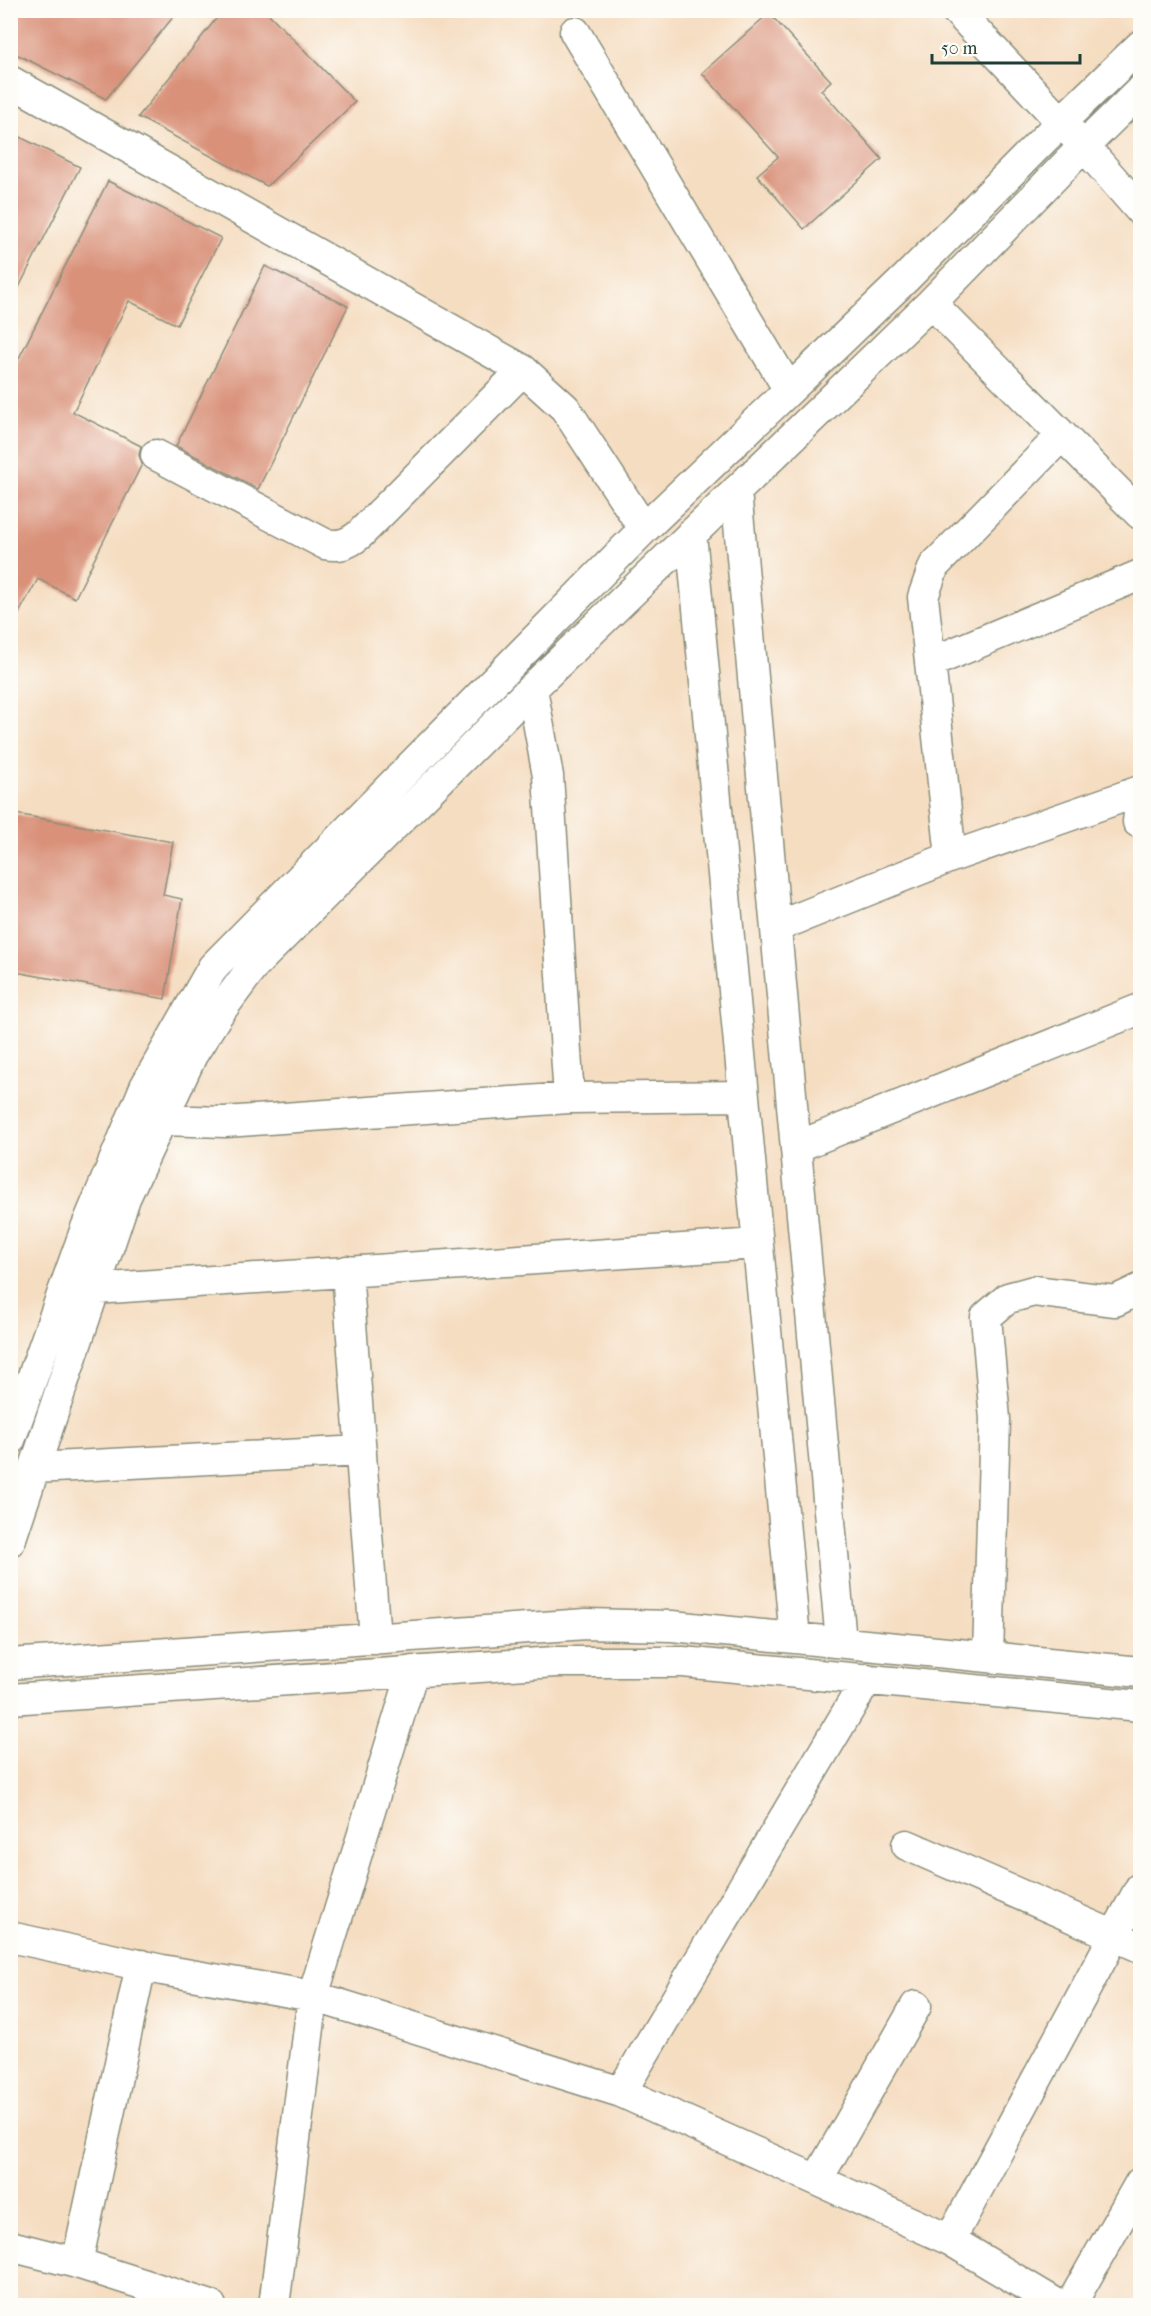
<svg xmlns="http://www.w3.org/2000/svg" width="1151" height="2316" font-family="'IM FELL French Canon',serif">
<rect width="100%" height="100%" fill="#fdfcf7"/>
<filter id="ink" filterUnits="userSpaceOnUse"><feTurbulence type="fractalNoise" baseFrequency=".0167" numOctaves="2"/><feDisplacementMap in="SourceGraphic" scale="12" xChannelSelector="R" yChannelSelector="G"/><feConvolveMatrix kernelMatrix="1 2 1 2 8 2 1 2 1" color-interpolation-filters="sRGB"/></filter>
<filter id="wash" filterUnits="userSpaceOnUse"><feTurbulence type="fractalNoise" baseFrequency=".008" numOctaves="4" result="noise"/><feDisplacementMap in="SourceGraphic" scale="24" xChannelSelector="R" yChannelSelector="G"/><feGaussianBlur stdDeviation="1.35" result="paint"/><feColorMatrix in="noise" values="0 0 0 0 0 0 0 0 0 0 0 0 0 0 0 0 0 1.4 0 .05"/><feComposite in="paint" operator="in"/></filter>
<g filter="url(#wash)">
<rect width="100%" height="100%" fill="#f5ddc1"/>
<g id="blocks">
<path fill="#d99179" d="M 10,10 L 179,10 L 106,99 L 10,51 Z
M 223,10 L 265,10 L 355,102 L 267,186 L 138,117 Z
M 769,13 L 831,81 L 821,90 L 882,159 L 804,229 L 757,175 L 778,157 L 702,73 Z
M 10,132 L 80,167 L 10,305 Z
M 108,181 L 221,238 L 177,325 L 129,301 L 73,412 L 141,446 L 139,455 L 142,464 L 75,598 L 38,579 L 10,629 L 10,376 Z
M 265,266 L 348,306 L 258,489 L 176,446 Z
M 10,813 L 173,842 L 163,895 L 182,899 L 165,999 L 10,971 Z"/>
</g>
</g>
<g filter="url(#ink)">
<use href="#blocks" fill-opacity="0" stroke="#8a8d7a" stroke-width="1.5"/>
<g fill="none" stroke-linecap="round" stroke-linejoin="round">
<g stroke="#8a8d7a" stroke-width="33">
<path id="minor" d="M 956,10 L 1084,146 L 1140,210
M 575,32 L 789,390
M 10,81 L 523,370 L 565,408 L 644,529
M 931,303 L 1140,514
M 156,455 L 325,544 C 339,547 348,544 359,535 L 523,370
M 736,491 L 841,1642
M 691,534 L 795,1638
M 930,663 L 1140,575
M 532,689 L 548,776 L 569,1098
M 1140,804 L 1138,822 L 1140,823
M 951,857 L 923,597 L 934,566 L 1062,435
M 776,927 L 951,857 L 1140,791
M 161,1120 L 225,1122 L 569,1098 L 744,1096
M 796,1147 L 1140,1009
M 347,1271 L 375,1639
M 95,1289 L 757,1244
M 10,1440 L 86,1228 L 145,1087 L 213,967 L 644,529 L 906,278 L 1061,122 L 1140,46
M 35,1468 L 361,1451
M 10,1541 L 125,1198 L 192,1055 L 218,1014 L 255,964 L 521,699 L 931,303 L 1084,146 L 1140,91
M 988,1657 L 995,1419 L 986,1317 L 1008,1298 L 1034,1291 L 1115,1301 L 1140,1289
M 10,1664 L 586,1624 L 672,1626 L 1140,1672
M 10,1699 L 555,1662 L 683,1662 L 1140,1706
M 907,1845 L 1140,1947
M 10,1937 L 162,1970 L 313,1996 L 621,2092 L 950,2240 L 1060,2306
M 621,2092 L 867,1679
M 817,2180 L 916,2006
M 950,2240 L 1140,1888
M 10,2246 L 77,2263 L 211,2306
M 77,2263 L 141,1965
M 274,2306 L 313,1996 L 413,1671
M 1070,2306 L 1140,2183"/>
</g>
<use href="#minor" stroke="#fff" stroke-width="30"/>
</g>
</g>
<rect width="1151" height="2316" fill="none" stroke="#fdfcf7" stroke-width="36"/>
<path d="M932 54v9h148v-9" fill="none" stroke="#1f3d34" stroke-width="3"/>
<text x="941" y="54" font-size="18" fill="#1f3d34" stroke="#fdfcf7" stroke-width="4.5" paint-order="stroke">50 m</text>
</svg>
